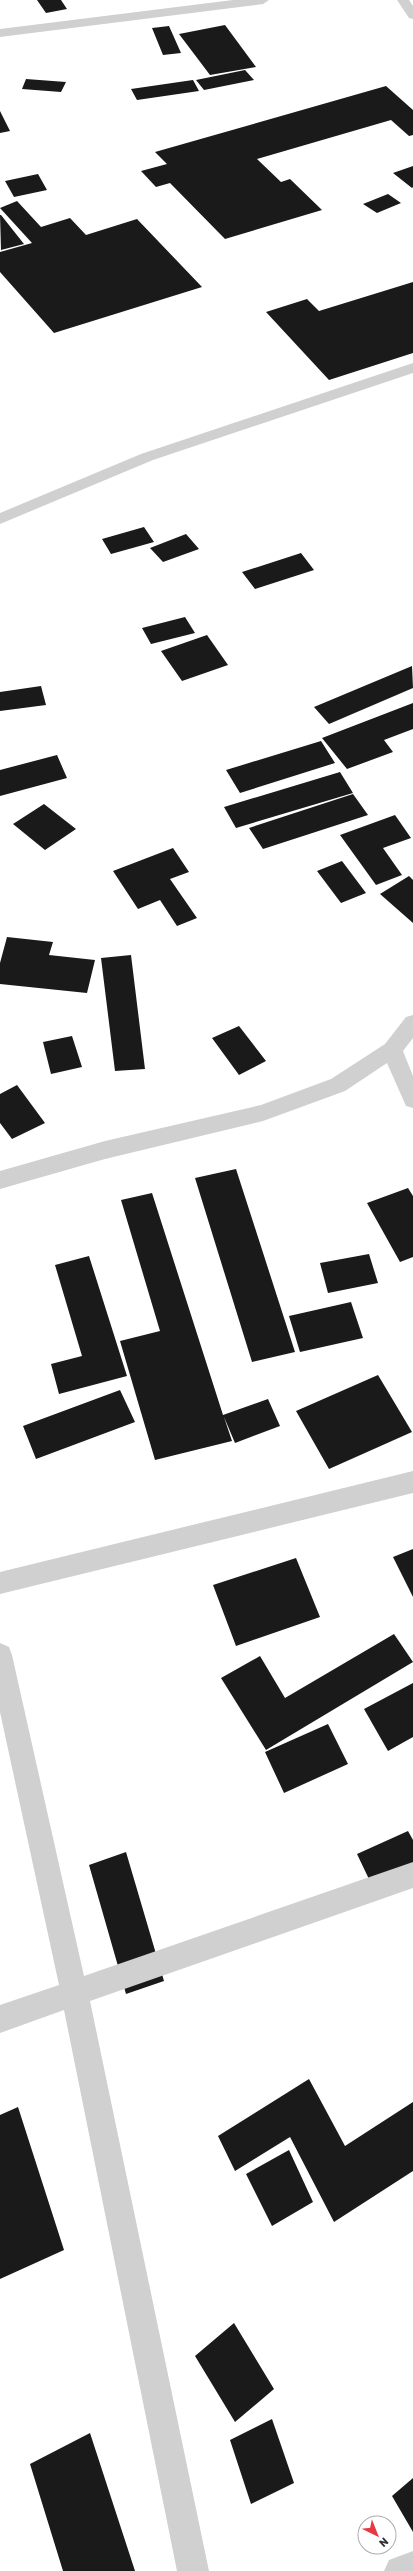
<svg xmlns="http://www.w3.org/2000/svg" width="413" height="2571" font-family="Rubik,sans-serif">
<rect width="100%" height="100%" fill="#fff"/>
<path fill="#1a1a1a" d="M 37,0 L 61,0 L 67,9 L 46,13 Z
M 225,25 L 256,67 L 210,75 L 179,34 Z
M 169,26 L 181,53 L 163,55 L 152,28 Z
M 245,70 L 254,80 L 204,90 L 196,80 Z
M 26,79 L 66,82 L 61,92 L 22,89 Z
M 193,80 L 199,91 L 137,100 L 131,89 Z
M 386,86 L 413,110 L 413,135 L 409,136 L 391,120 L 257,159 L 281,182 L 290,179 L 322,210 L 225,239 L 170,183 L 156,187 L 141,171 L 167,164 L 155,152 Z
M 0,111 L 10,131 L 0,133 Z
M 413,166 L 413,187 L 412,188 L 393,173 Z
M 38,174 L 47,190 L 14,197 L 5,181 Z
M 388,194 L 401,203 L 377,213 L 363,204 Z
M 17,201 L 41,227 L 70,218 L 86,235 L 137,219 L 202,287 L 54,333 L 0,272 L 0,252 L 32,243 L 0,208 Z
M 0,215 L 1,215 L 24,244 L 1,250 Z
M 413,282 L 413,353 L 329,380 L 266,312 L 307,299 L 319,311 Z
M 144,527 L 154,542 L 111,554 L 102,539 Z
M 186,534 L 199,549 L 163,562 L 150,548 Z
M 301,553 L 314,570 L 255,589 L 242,572 Z
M 185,617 L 195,633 L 151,644 L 142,628 Z
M 207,635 L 228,665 L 182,681 L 161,651 Z
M 412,666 L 413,688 L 329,724 L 314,707 Z
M 41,686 L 46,705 L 0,711 L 0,692 Z
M 413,703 L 413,729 L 384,740 L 393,752 L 347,769 L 322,738 Z
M 321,741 L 335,763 L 240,793 L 226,770 Z
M 57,755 L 67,778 L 0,796 L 0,770 Z
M 340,772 L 353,793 L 236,828 L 224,807 Z
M 353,794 L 368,815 L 263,849 L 249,828 Z
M 44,804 L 76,829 L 45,850 L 13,824 Z
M 395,815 L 411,838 L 383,848 L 402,875 L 376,885 L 340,835 Z
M 173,848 L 189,872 L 170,879 L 197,918 L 177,926 L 160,900 L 138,909 L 113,871 Z
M 342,861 L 366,893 L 341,903 L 317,871 Z
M 409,876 L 413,880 L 413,923 L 380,894 Z
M 7,937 L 53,942 L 49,955 L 95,960 L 87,993 L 0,984 L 0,963 Z
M 131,955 L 145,1069 L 115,1071 L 101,958 Z
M 239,1026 L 266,1061 L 239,1075 L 212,1038 Z
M 72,1036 L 82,1067 L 51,1074 L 43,1042 Z
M 17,1085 L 45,1123 L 12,1139 L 0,1123 L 0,1094 Z
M 236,1169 L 295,1352 L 252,1362 L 195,1178 Z
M 408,1188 L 413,1196 L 413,1257 L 400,1262 L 367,1203 Z
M 152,1193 L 223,1415 L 268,1399 L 280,1426 L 235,1443 L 224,1417 L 232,1441 L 155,1460 L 120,1341 L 160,1331 L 121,1200 Z
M 369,1254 L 378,1283 L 328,1293 L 320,1263 Z
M 89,1256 L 127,1376 L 59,1394 L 51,1364 L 82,1356 L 55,1265 Z
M 351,1302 L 363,1338 L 300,1352 L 289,1316 Z
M 378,1375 L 412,1432 L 329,1469 L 296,1411 Z
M 120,1390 L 135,1422 L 36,1459 L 23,1426 Z
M 413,1549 L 413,1597 L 393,1557 Z
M 296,1558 L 320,1617 L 236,1646 L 213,1585 Z
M 394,1634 L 413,1662 L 266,1750 L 221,1678 L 260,1656 L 285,1698 Z
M 413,1683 L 413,1737 L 388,1751 L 364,1709 Z
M 328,1724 L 348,1764 L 284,1793 L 265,1752 Z
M 408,1831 L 413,1840 L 413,1881 L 378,1898 L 357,1854 Z
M 126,1852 L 164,1981 L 126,1994 L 89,1865 Z
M 309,2079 L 345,2146 L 413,2102 L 413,2171 L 334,2222 L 290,2137 L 235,2171 L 218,2136 Z
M 18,2107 L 64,2250 L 0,2279 L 0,2115 Z
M 289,2150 L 313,2202 L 272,2226 L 246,2174 Z
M 234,2323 L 274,2389 L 235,2422 L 195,2356 Z
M 272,2419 L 294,2483 L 251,2504 L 230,2440 Z
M 90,2433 L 135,2571 L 63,2571 L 30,2464 Z
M 413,2478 L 413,2532 L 392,2496 Z"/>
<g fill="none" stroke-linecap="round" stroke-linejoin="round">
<path fill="#d0d0d0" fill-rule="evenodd" d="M 233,0 L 269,0 L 263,4 L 0,37 L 0,29 Z
M 397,0 L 409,0 L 413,6 L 413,19 L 409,18 Z
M 413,363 L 413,373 L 153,460 L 0,524 L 0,513 L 141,454 Z
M 413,1015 L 413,1038 L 403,1051 L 413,1076 L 413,1108 L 406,1106 L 387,1063 L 345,1091 L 263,1121 L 105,1159 L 0,1189 L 0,1171 L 105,1141 L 261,1105 L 331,1079 L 385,1044 L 406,1017 Z
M 413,1471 L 413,1493 L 0,1594 L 0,1572 Z
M 0,1643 L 9,1647 L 12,1655 L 84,1976 L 413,1862 L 413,1888 L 90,2001 L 209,2571 L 177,2571 L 64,2010 L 0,2033 L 0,2005 L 59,1985 L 0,1712 Z
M 413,2551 L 413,2571 L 384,2571 L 389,2560 Z"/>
</g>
<g transform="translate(377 2535) rotate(137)"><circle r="19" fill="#ffffff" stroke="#adadad"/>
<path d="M0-3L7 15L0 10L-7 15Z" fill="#e63946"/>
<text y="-6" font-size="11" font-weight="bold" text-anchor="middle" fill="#333333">N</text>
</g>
</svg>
